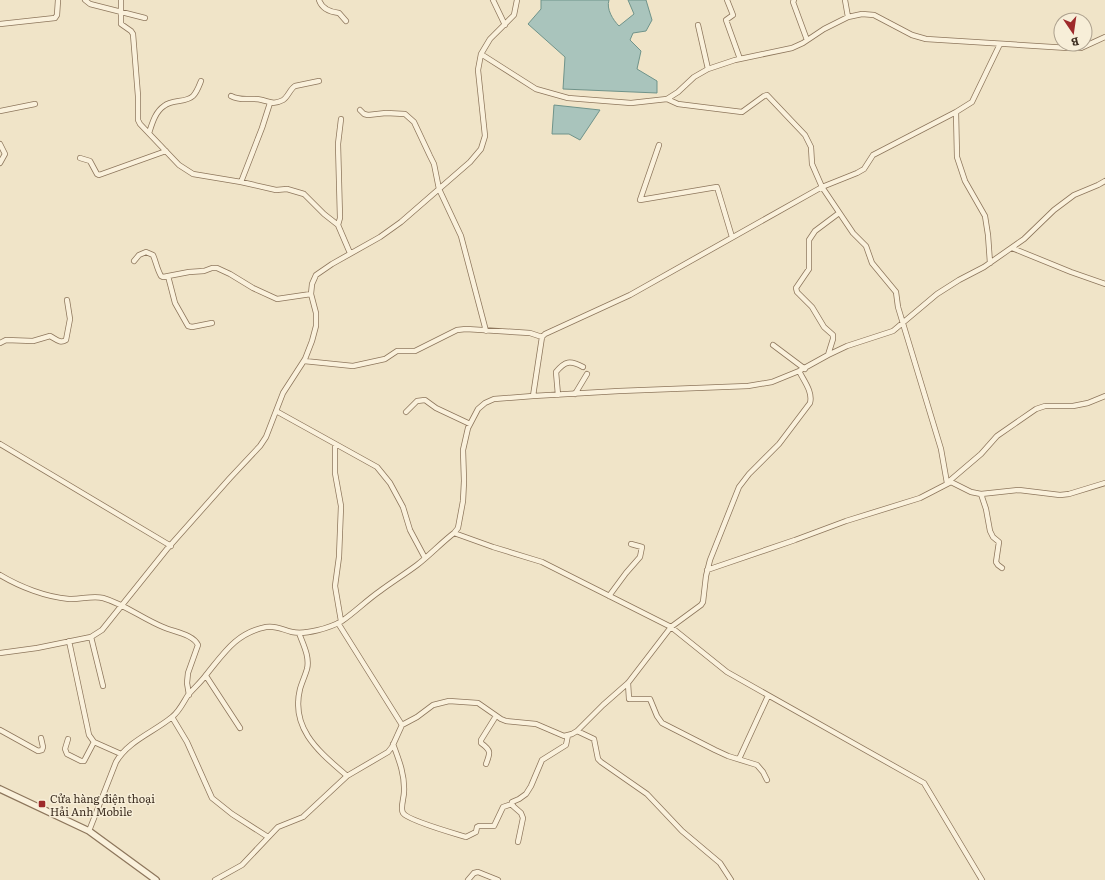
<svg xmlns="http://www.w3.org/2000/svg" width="1105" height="880" font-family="Literata,serif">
<rect width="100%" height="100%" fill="#f0e4c8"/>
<path fill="#a9c4bc" stroke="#6f938a" d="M 541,0 L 609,0 C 606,9 613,20 619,26 L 634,14 L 628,0 L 646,0 L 652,20 L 646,31 L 633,33 L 630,40 L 641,51 L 637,69 L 657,81 L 657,93 L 563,89 L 565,57 L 528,24 L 541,9 Z
M 554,105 L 600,110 L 580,140 L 569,134 L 552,134 Z"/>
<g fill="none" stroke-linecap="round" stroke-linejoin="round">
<g stroke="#8d765c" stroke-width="6">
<path id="minor" d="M 85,0 L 90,4 L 145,18
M 121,0 L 121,24 L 131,31 L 133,34 L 138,96 L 138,120 L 140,124 L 179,165 L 193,174 L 241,182 L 276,190 L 287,189 L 304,194 L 324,214 L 338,225 L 350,253
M 319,0 C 322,9 330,12 339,13 L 346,21
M 493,0 L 505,25
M 727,0 L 733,15 L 726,20 L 740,59
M 794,0 L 793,2 L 807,40
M 845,0 L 848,17
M 0,24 L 55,18 L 57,15 L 58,0
M 698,25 L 708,69
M 481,54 L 536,89 L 568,98 L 631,103 L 667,99 L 678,92 L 694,77 L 708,69 L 735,60 L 792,48 L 803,43 L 824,29 L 848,17 L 862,14 L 874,15 L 912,35 L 926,39 L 1068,48 L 1081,48 L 1105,37
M 231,96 C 242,102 251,97 262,100 C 270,102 274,105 283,100 C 288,97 290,89 295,86 L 319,81
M 667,99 L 678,104 L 742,112 L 764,96 L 767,95 L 805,135 L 811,147 L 812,164 L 822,187 L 853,233 L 866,246 L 872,263 L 896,292 L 898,307 L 941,449 L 947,483 L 981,454 L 997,436 L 1036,409 L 1045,406 L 1073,406 L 1088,403 L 1105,396
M 360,110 L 364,114 L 368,115 L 386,113 L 405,114 L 414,122 L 430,156 L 434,164 L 439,189 L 461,236 L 486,331
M 0,111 L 35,104
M 149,133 C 152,124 155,112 164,106 C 172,99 186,103 193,96 C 197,92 199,86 201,81
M 0,144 L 5,154 L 0,163
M 659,145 L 640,200 L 717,187 L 732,237
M 80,158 L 90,161 L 97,174 L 99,175 L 166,151
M 241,182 L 262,128 L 270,103
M 338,225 L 340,218 L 338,144 L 341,119
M 1012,248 L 1071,272 L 1105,284
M 134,261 L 139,255 L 146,252 L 153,255 C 156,262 157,269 161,276 L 163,277 L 189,272 L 204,271 L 212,268 L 217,268 L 230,274 L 253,288 L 277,299 L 311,294
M 990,263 L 988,235 L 985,216 L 965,181 L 957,157 L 956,112 L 972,102 L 1000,44
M 168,276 L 175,303 L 188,326 L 192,327 L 212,323
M 0,343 L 6,340 L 33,341 L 50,336 C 56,339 60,344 66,340 L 70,319 L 67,300
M 773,345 L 805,369
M 828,355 L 833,339 L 833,335 L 824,327 L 812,307 L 797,292 L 796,288 L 809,269 L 809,240 L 815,231 L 839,213
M 304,361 L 353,366 L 385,359 L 397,351 L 415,351 L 457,330 L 466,329 L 530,333 L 542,337
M 575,394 L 587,374
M 558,395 L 556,372 C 565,361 570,360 583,367
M 533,396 L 542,337 L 545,334 L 630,295 L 822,187 L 857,173 L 864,169 L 873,155 L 956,112
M 276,411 L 377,467 L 390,483 L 403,507 L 410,530 L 425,558
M 406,412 L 417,401 L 425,400 L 436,408 L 470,424
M 0,444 L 171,546
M 335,444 L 335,473 L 341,506 L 339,557 L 335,586 L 341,621
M 981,494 L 986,509 L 990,531 L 993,537 L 999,542 L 996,562 L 998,565 L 1002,568
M 454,533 L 493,547 L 542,562 L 671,627 L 727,672 L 924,783 L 982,880
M 707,570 L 795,540 L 846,521 L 920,498 L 951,482 L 971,492 L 981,494 L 1019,490 L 1060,495 L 1069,494 L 1105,483
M 0,575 C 20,587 46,597 69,599 C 80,600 92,595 103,598 C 124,604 143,619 163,627 C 174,632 193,634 198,645 L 188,673 L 187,683 L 189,695
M 609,596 L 626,573 L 640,557 L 642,547 L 631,544
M 338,623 L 402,725
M 299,633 C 303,644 310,657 307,669 C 305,676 302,682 300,689 C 290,730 321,753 347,776
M 91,637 L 103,686
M 69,641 L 89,735 L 94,742 L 121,754
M 0,653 L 37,648 L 91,637 L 102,630 L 167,549 L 230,478 L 260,446 L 266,437 L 283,393 L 305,359 L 312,341 L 316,326 L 316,313 L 311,294 L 312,284 L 316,275 L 332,264 L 380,237 L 401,222 L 470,162 L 481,149 L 485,136 L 478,70 L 481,54 L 490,39 L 514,15 L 517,0
M 206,676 L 240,728
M 628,683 L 629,699 L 650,699 L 657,716 L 662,723 L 715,750 L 728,756 L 757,765 L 763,772 L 767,780
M 172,717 L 187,742 L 212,798 L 232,814 L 268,837
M 0,730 L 38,751 L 42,750 L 43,747 L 41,738
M 577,731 L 594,739 L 598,759 L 601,762 L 647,794 L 682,831 L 720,863 L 731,880
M 68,739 L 65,749 L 67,754 L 81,761 L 84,761 L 94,742
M 393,744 C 399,760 405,775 404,792 C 404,798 400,808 403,813 C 407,820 456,834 466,837 L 476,832 L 477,827 L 479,826 L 494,826 L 503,807 L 512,804
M 739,759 L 768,696
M 486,764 C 490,753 492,751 481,743 L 481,740 L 496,716
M 89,831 L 116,762 C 128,741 154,732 172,717 C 179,712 183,703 188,695 C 194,688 201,682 206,675 C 224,653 236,633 266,627 C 276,625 283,630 292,632 C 305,635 330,628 342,621 C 355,612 367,600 380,591 C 392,582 405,574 417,565 C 430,555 441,543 454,533 L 458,528 L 463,501 L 464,481 L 463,450 L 468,428 L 478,409 L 485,403 L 494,399 L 533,396 L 619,391 L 748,386 L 772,382 L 799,371 L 828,355 L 847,346 L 893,331 L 937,294 L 959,280 L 984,267 L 1024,239 L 1054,210 L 1074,195 L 1098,185 L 1105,181
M 518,842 L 523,818 L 521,813 L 513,806 L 512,802 L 519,799 L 526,794 L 531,786 L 542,760 L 566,745 L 568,735
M 215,880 L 242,865 L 278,827 L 303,817 L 347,776 L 388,752 L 392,747 L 402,725 L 417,717 L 433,705 L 449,701 L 478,703 L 501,719 L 506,721 L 536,724 L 564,736 L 572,734 L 577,731 L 603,705 L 628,683 L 671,627 L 701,605 L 703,602 L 706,576 L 710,560 L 739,487 L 749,474 L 779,444 L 810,403 C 813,392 804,381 799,371
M 468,880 L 474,873 L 478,872 L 498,880"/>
</g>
<g stroke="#8d765c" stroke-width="8">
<path id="tertiary" d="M 0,789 L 89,831 L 156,880"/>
</g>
<use href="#minor" stroke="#faf1dc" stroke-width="4.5"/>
<use href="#tertiary" stroke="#faf1dc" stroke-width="5.5"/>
</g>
<rect fill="#9e2a2b" stroke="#f7eed8" stroke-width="1.5" x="38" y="800" width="8" height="8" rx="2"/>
<g text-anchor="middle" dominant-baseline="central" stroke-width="3" stroke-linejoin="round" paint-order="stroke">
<g font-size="11" fill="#3d2e20" stroke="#f7eed8" text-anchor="start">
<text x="50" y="798">Cửa hàng điện thoại<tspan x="50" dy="13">Hải Anh Mobile</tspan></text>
</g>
</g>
<g transform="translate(1073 32) rotate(167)"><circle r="19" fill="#f7eed8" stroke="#ada18e"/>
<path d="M0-3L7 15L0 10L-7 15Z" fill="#9e2a2b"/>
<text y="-6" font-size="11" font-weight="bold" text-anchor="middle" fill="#3d2e20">B</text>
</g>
</svg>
